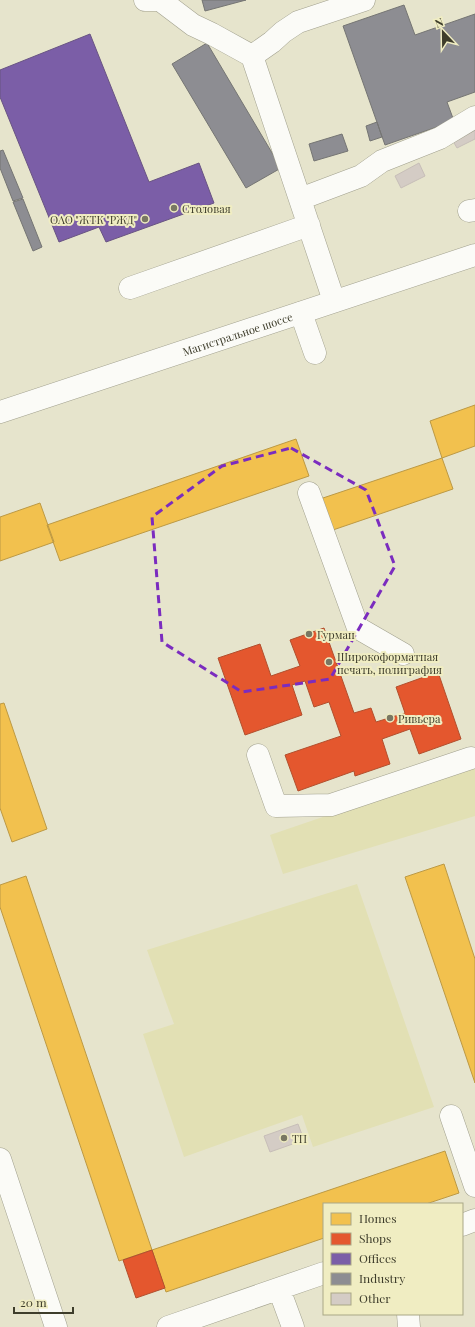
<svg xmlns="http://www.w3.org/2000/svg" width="475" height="1327" font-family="'Playfair Display',serif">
<rect width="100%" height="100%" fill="#e6e4cc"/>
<path fill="#e2e0b4" d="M 475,765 L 475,816 L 283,874 L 270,835 Z
M 357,884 L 434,1107 L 313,1147 L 302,1115 L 184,1157 L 143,1034 L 174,1024 L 147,950 Z"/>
<path fill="#f2c14e" stroke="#bc9944" d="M 475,405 L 475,446 L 442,458 L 430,421 Z
M 296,439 L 309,476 L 60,561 L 47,525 Z
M 442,458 L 453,489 L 330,531 L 320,499 Z
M 40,503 L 54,542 L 0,561 L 0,517 Z
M 4,703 L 47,829 L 12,842 L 0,808 L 0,704 Z
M 444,864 L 475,959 L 475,1083 L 405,877 Z
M 26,876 L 152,1250 L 119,1261 L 0,907 L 0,885 Z
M 445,1151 L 459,1193 L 426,1204 L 324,1204 L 324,1238 L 166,1292 L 152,1250 Z"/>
<path fill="#e4572e" stroke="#b24f2d" d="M 324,628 L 354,713 L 371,708 L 376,722 L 405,713 L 396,687 L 438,672 L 461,739 L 419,754 L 410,729 L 382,739 L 390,764 L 355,776 L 354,771 L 298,791 L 285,755 L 341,736 L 329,702 L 314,707 L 305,681 L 292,685 L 302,715 L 245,735 L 218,658 L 260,644 L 271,676 L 300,666 L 290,640 Z
M 152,1250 L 165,1288 L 136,1298 L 123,1260 Z"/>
<path fill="#7b5ea7" stroke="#695482" d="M 90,34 L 149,182 L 199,163 L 214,203 L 106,242 L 99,227 L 59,242 L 0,97 L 0,70 Z"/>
<path fill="#8d8d92" stroke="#757573" d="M 202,0 L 246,0 L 205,11 Z
M 404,5 L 415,35 L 475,14 L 475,92 L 447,102 L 454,121 L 385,145 L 343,26 Z
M 207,43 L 281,168 L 246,188 L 172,64 Z
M 377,122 L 382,137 L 370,141 L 366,126 Z
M 342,134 L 348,151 L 314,161 L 309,144 Z
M 3,150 L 23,198 L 13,201 L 0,168 L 0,151 Z
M 23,199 L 42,247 L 33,251 L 13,202 Z"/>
<path fill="#d4ccc5" stroke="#c7beb8" d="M 475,130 L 475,139 L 457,148 L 453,141 Z
M 419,163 L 425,176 L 401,188 L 395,176 Z
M 298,1124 L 304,1140 L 270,1152 L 264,1136 Z"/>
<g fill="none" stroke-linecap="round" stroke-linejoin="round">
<g stroke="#a1a08e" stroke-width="23">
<path id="minor" d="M 145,0 L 160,0 L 193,25 L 212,34 L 252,56 L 334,301
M 252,56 L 272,42 L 283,32 L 298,22 L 364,0
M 300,199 L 361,176 L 382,161 L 440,138 L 475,117
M 469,211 L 475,210
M 130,288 L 309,225
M 301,313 L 315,353
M 309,493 L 358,628 L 403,654
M 258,755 L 276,806 L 331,805 L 471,758
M 451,1116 L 475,1186
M 462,1225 L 475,1220
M 279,1289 L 293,1327
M 408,1314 L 409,1327
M 168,1327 L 324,1273"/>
</g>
<g stroke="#a1a08e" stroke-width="23">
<g id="major">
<path id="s1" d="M 0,412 L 475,255"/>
<path d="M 0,1159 L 56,1327"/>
</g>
</g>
<use href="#minor" stroke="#fbfbf7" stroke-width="22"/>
<use href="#major" stroke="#fbfbf7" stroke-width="22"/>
</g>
<path fill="none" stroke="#7b2cbf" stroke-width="3" stroke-dasharray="8 5" stroke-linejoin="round" d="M 291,448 L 366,490 L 395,566 L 330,679 L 242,692 L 162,642 L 152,517 L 222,466 Z"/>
<g fill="#797763" stroke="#f0edc2" stroke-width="1.5">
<circle cx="174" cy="208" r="4"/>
<circle cx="145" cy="219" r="4"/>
<circle cx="309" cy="634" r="4"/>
<circle cx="329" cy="662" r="4"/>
<circle cx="390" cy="718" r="4"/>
<circle cx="284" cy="1138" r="4"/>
</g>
<g text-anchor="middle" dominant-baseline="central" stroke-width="4" stroke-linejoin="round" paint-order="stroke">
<g font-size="11" fill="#3e3d2b" stroke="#f0edc2" text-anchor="start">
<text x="182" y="208">Столовая</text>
<text x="137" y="219" text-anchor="end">ОАО "ЖТК "РЖД"</text>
<text x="317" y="634">Гурман</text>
<text x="337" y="656">Широкоформатная<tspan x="337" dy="13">печать, полиграфия</tspan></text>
<text x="398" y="718">Ривьера</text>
<text x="292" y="1138">ТП</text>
</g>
<g font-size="11" fill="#3e3d2b" stroke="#f0edc2">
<text stroke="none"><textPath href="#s1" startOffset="250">Магистральное шоссе</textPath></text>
</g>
</g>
<rect x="323" y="1203" width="140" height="112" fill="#f0edc2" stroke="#a9a786"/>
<rect x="331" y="1213" width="20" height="12" fill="#f2c14e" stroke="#a9a786"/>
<text x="359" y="1223" font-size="12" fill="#3e3d2b">Homes</text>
<rect x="331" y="1233" width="20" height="12" fill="#e4572e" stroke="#a9a786"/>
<text x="359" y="1243" font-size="12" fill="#3e3d2b">Shops</text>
<rect x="331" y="1253" width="20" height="12" fill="#7b5ea7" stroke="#a9a786"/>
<text x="359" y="1263" font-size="12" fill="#3e3d2b">Offices</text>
<rect x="331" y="1273" width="20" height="12" fill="#8d8d92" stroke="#a9a786"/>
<text x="359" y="1283" font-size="12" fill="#3e3d2b">Industry</text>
<rect x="331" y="1293" width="20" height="12" fill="#d4ccc5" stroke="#a9a786"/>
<text x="359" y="1303" font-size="12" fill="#3e3d2b">Other</text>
<g transform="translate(443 32) rotate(338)" stroke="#f0edc2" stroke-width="3" paint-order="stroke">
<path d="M0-3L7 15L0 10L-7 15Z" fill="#3e3d2b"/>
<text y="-6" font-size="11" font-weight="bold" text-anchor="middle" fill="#3e3d2b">N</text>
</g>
<path d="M14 1307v6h59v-6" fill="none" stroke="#3e3d2b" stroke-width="2"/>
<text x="20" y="1307" font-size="12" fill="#3e3d2b" stroke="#f0edc2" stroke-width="3" paint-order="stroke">20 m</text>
</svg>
